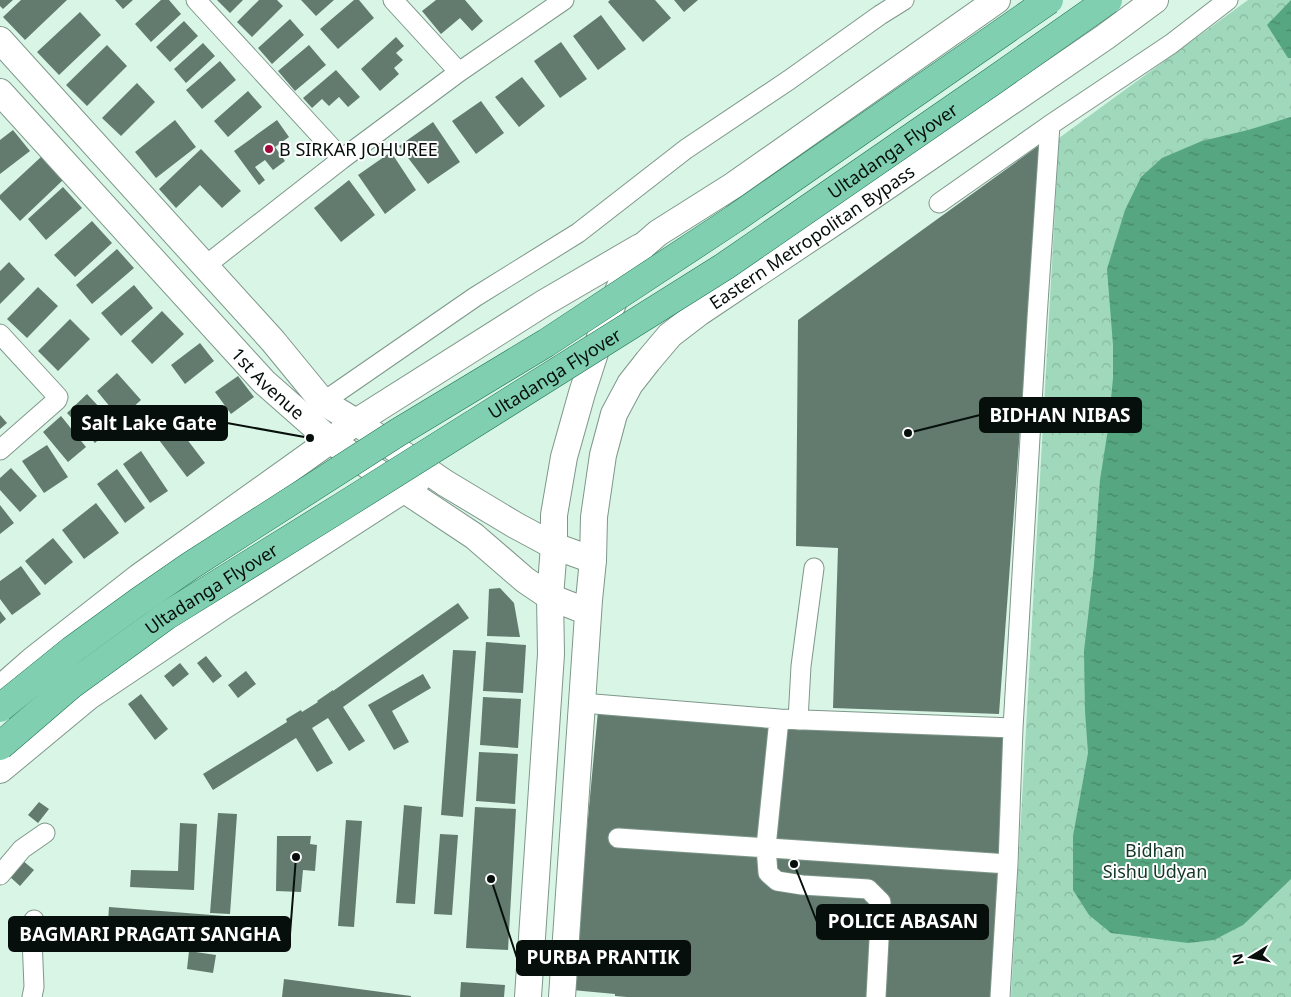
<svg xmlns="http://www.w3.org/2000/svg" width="1291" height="997" font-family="'Noto Sans',sans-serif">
<defs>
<pattern id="forest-crowns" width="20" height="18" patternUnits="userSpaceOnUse" patternTransform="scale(1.25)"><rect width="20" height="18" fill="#9fd8bb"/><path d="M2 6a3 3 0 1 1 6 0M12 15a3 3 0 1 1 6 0" fill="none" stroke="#87b89f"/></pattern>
<pattern id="water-ripples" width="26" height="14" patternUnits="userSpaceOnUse" patternTransform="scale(1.25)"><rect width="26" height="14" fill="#56a681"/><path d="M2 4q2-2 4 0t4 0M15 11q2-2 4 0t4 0" fill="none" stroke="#458668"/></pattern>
</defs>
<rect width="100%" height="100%" fill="#d9f5e6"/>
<path fill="url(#forest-crowns)" d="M 1248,0 L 1291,0 L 1291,997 L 1011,997 L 1059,138 Z"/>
<path fill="url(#water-ripples)" d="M 1291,0 L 1291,58 L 1288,58 L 1267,25 Z
M 1291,117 L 1291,879 L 1243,925 L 1214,940 L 1188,943 L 1111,933 L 1089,915 L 1073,890 L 1073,836 L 1088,753 L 1085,711 L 1084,651 L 1094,565 L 1100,480 L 1108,429 L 1113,378 L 1113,345 L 1107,269 L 1125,210 L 1141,177 L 1162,158 L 1202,141 L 1248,130 Z"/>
<path fill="#637b6e" d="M 0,0 L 13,0 L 3,9 L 0,6 Z
M 21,0 L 67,0 L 25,40 L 3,17 Z
M 115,0 L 133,0 L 123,9 Z
M 161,0 L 169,0 L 181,14 L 151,42 L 135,24 Z
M 217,0 L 243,0 L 230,13 Z
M 259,0 L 277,0 L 283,6 L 252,37 L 237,22 Z
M 301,0 L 334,0 L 316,16 Z
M 354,0 L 359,0 L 374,18 L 338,49 L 320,29 Z
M 436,0 L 465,0 L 483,21 L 472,31 L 460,18 L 441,34 L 422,11 Z
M 610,0 L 655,0 L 671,18 L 643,42 L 608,2 Z
M 674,0 L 698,0 L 684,12 Z
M 80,12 L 101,35 L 59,75 L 37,52 Z
M 601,15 L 626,49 L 598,70 L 573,36 Z
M 290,19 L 304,35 L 272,64 L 258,48 Z
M 184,21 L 198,36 L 170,62 L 156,47 Z
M 396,37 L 404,46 L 396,53 L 403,60 L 394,68 L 399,74 L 380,91 L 361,69 Z
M 561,42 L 587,79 L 560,98 L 534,61 Z
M 203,43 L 215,56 L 186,83 L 174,69 Z
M 107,45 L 127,66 L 87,106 L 66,85 Z
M 309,45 L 326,65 L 295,91 L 278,71 Z
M 220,61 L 236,80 L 202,109 L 186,90 Z
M 336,70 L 360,97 L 348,107 L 339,97 L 329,106 L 322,99 L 312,108 L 303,98 Z
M 522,77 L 545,106 L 519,127 L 495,97 Z
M 137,83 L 155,102 L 121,136 L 102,118 Z
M 248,91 L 262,107 L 228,137 L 214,121 Z
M 481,101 L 504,133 L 476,154 L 452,121 Z
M 175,120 L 196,147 L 156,178 L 135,152 Z
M 277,120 L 289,137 L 275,147 L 285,161 L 273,170 L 265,160 L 255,167 L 265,180 L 259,185 L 234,151 Z
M 433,122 L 460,162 L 428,184 L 399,146 Z
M 13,130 L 30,151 L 0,174 L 0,140 Z
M 1041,144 L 999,714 L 833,708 L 838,548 L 796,546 L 798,320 Z
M 201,149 L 241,191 L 222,208 L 200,185 L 176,208 L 159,189 Z
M 391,152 L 416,190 L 385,214 L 358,175 Z
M 41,157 L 63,180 L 20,221 L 0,199 L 0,195 Z
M 349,180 L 375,215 L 341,242 L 314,208 Z
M 63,187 L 82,208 L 46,240 L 28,219 Z
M 92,221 L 112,243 L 75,277 L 54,255 Z
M 117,249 L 134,268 L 92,304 L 76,285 Z
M 9,262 L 25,279 L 0,304 L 0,271 Z
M 134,285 L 153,308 L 121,336 L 101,313 Z
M 38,287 L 58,306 L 27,338 L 7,319 Z
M 162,311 L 184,334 L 152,364 L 131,341 Z
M 70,319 L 90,339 L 58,371 L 38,351 Z
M 200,343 L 214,361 L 185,384 L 171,365 Z
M 117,373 L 141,400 L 120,419 L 97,391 Z
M 238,376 L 254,397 L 231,414 L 215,392 Z
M 87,394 L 115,424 L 95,443 L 67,413 Z
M 207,406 L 223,426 L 208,438 L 192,418 Z
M 0,415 L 7,423 L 0,429 Z
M 61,416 L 86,447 L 68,462 L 43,432 Z
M 177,426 L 205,463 L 187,477 L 159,440 Z
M 47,445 L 68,477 L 44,493 L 22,461 Z
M 141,451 L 168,491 L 150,503 L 123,464 Z
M 11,468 L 37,496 L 20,512 L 0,490 L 0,478 Z
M 117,469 L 145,508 L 125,523 L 97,484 Z
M 96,503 L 119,533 L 84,559 L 62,530 Z
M 0,505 L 14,523 L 0,534 Z
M 53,538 L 73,562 L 45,585 L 25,561 Z
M 21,566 L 41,594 L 12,615 L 0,599 L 0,581 Z
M 500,588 L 514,603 L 520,637 L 487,636 L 489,589 Z
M 458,603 L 469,618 L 343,707 L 365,741 L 349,751 L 328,718 L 312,728 L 333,763 L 317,772 L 296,738 L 213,790 L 203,774 L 287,722 L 286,719 L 301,710 L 302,712 L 318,702 L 317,701 L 333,690 L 333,691 Z
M 0,611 L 6,619 L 0,624 Z
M 486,642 L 526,645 L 523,693 L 483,691 Z
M 453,650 L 476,651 L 463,817 L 441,815 Z
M 206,656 L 222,676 L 213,683 L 197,663 Z
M 180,663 L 189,674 L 173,687 L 164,676 Z
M 246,671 L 256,684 L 238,698 L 228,685 Z
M 423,674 L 431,688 L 392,711 L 409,742 L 394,750 L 368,705 Z
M 141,694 L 168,729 L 155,740 L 128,704 Z
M 483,697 L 521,699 L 518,748 L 480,745 Z
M 598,711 L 812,727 L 1010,738 L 998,997 L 627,997 L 615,996 L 615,994 L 572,990 Z
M 479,752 L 518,754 L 515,804 L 476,801 Z
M 39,802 L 49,809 L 38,823 L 28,815 Z
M 404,805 L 422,807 L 415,904 L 396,903 Z
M 475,807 L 516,809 L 508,950 L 466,948 Z
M 218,813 L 237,814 L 230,914 L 210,913 Z
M 346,820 L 362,821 L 354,927 L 338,926 Z
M 180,823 L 197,824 L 194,890 L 130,887 L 131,870 L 178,871 Z
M 440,834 L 458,835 L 452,915 L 434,914 Z
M 277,836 L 311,836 L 310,844 L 317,845 L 315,871 L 303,870 L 301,892 L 276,891 Z
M 22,860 L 34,870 L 20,886 L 9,876 Z
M 109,907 L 225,916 L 223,932 L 108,923 Z
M 189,951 L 216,955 L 213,973 L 187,969 Z
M 284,979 L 411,996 L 411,997 L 282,997 Z
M 461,982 L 505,985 L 504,997 L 460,997 Z"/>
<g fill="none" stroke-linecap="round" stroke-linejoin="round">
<g stroke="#7e978a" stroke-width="21">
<path id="minor" d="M 196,0 L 342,159
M 393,0 L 459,72
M 939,203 L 1050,125
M 205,266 L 342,159 L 459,72 L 564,0
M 0,334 L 58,397 L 57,400 L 0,450
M 323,402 L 475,297 L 578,233 L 686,149 L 789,80 L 880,15 L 904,0
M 582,703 L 779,719 L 1013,728
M 779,719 L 766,847 L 768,873 L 777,881 L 802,885 L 868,889 L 881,902 L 876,997
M 798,720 L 801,666 L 814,568
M 618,838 L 1008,864
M 0,875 L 22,849 L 45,833
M 32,997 L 34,987 L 32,938 L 34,920
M 1000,997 L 1008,864 L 1013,728 L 1037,318 L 1050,125 L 1171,44 L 1228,0"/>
</g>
<g stroke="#7e978a" stroke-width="28">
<g id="secondary">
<path d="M 0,40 L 273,341 L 323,402 L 356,422 L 445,483 L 515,525 L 554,546 L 593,560"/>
<path id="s1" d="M 0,92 L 264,382 L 331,441 L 474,536 L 525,580 L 550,597 L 588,612"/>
<path d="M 0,689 L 33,660 L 139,577 L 356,422 L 544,303 L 640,247"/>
<path d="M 0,770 L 88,697 L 225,605 L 417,481"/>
<path d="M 528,997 L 551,654 L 550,597 L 554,546 L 554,515 L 564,457 L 582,393 L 604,325 L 629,265 L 643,246 L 658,233 L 734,185 L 997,0"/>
<path id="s2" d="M 562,997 L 589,600 L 593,560 L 594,517 L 603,455 L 614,414 L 630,384 L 648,361 L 670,335 L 700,312 L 842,217 L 1105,37 L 1155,0"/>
</g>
</g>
<use href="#minor" stroke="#fff" stroke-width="19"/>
<use href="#secondary" stroke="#fff" stroke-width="26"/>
<g stroke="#1e7754" stroke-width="29" stroke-linecap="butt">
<g id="primary-bridge">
<path d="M 0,708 L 72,650 L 138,602 L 190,566 L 397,433 L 546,343 L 734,219 L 1049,0"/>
<path id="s3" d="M 0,746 L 71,685 L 166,616 L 343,506 L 725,266 L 993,81 L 1108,0"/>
</g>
</g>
<use href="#primary-bridge" stroke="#80cfb0" stroke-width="28"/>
</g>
<circle fill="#a4093d" stroke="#fff" stroke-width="2" cx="269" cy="149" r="5"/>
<g text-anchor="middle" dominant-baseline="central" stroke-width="4" stroke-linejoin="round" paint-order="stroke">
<g font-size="18" fill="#060f0b" stroke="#fff" text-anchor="start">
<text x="279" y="149">B SIRKAR JOHUREE</text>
</g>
<g font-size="18" fill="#060f0b" stroke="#fff">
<text stroke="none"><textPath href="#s3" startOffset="1074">Ultadanga Flyover</textPath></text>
<text stroke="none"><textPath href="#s2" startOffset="856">Eastern Metropolitan Bypass</textPath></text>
<text stroke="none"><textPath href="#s3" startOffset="669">Ultadanga Flyover</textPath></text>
<text stroke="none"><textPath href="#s1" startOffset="396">1st Avenue</textPath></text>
<text stroke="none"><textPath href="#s3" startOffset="264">Ultadanga Flyover</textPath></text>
</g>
<g font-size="18" fill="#133727" stroke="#fff">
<text x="1155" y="850">Bidhan<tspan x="1155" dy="21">Sishu Udyan</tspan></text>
</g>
</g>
<path fill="none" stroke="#060f0b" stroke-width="2" d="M908 433L980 415M310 438L227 423M794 864L817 922M296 857L290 934M491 879L517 958"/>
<g fill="#060f0b" stroke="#fff" stroke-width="2">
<circle cx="908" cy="433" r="5"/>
<circle cx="310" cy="438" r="5"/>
<circle cx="794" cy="864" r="5"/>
<circle cx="296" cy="857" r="5"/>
<circle cx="491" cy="879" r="5"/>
</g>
<g fill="#060f0b" stroke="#060f0b" stroke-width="2">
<rect x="980" y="398" width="161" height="34" rx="5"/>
<rect x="72" y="406" width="155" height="34" rx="5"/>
<rect x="817" y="905" width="171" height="34" rx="5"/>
<rect x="9" y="917" width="281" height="34" rx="5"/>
<rect x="517" y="941" width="173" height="34" rx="5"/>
</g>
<g font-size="19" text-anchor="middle" font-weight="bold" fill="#fff">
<text x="1060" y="422">BIDHAN NIBAS</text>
<text x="149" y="430">Salt Lake Gate</text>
<text x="903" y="928">POLICE ABASAN</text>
<text x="150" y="941">BAGMARI PRAGATI SANGHA</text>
<text x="603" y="964">PURBA PRANTIK</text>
</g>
<g transform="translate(1251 957) rotate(260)" stroke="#ffffff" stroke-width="4" paint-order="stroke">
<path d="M0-4L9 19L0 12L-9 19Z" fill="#060f0b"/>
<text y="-8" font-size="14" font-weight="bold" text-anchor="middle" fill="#060f0b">N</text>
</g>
</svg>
